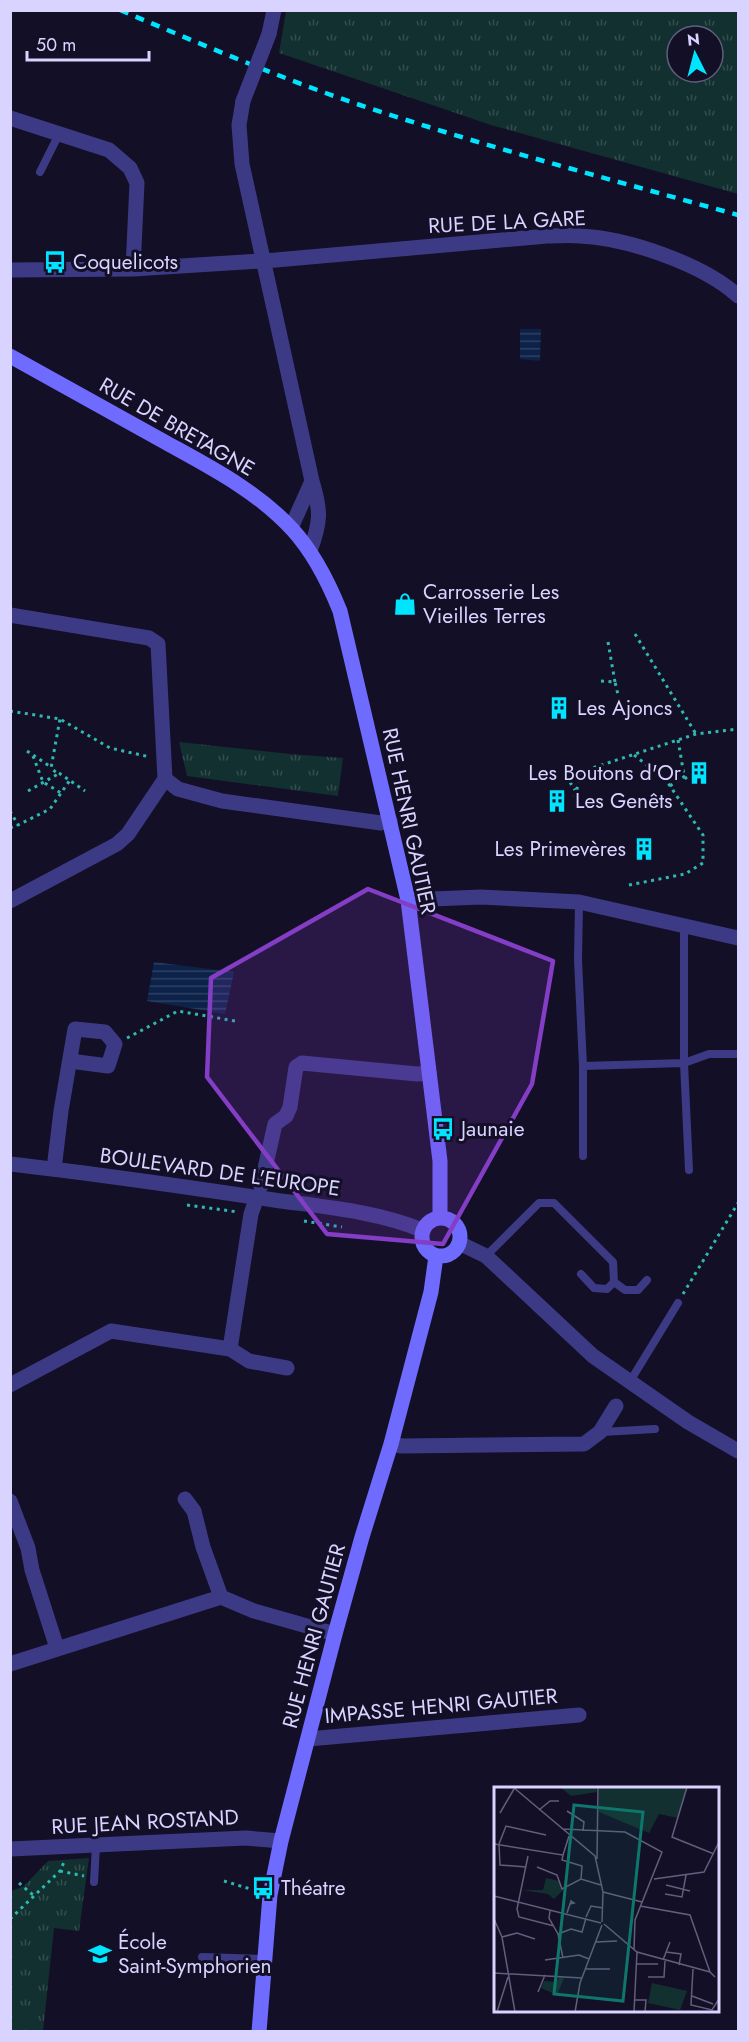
<svg xmlns="http://www.w3.org/2000/svg" width="749" height="2042" font-family="Jost,sans-serif">
<defs>
<pattern id="grass-tufts" width="24" height="20" patternUnits="userSpaceOnUse" patternTransform="scale(1.5)"><rect width="24" height="20" fill="#12302f"/><path d="M3 7l-1-3M5 7V3M7 7l1-3M15 17l-1-3M17 17v-4M19 17l1-3" fill="none" stroke="#344d4e"/></pattern>
<pattern id="water-rules" width="6" height="5" patternUnits="userSpaceOnUse" patternTransform="scale(1.5)"><rect width="6" height="5" fill="#0c2248"/><path d="M0 2.5h6" fill="none" stroke="#2f4163"/></pattern>
</defs>
<rect width="100%" height="100%" fill="#130f26"/>
<path fill="url(#grass-tufts)" fill-rule="evenodd" d="M 286,11 L 738,11 L 738,194 L 491,125 L 279,53 ZM 677,36 L 713,36 L 713,72 L 677,72 Z
M 179,742 L 290,754 L 343,758 L 338,796 L 187,776 Z
M 89,1858 L 79,1931 L 54,1928 L 43,2031 L 11,2031 L 11,1891 L 24,1886 L 48,1861 Z"/>
<path fill="url(#water-rules)" d="M 520,329 L 541,329 L 540,361 L 520,359 Z
M 154,962 L 234,972 L 225,1014 L 147,1001 Z"/>
<g fill="none" stroke-linecap="round" stroke-linejoin="round">
<path stroke="#2fb8b0" stroke-width="3" stroke-dasharray="3 4.5" stroke-linecap="butt" d="M 635,634 L 696,734
M 608,642 L 615,682
M 601,681 L 615,682 L 620,703
M 10,711 L 60,719 L 110,748 L 150,757
M 678,740 L 684,775 L 687,780
M 27,751 L 51,767
M 33,756 L 43,782 L 61,793
M 59,773 L 85,791
M 566,776 L 575,790
M 565,777 L 696,734 L 738,729
M 670,786 L 685,776
M 28,791 L 58,774 L 51,768 L 60,719
M 575,797 L 581,772
M 10,811 L 18,825 L 50,809 L 70,780
M 10,828 L 18,825
M 629,885 L 685,874 L 703,863 L 703,835 L 666,780 L 634,755
M 127,1038 L 178,1011 L 235,1021
M 187,1205 L 238,1212
M 304,1221 L 342,1227
M 683,1294 L 738,1203
M 60,1871 L 84,1876
M 224,1881 L 257,1891
M 19,1883 L 33,1895
M 10,1919 L 60,1871 L 64,1862"/>
<path stroke="#3d3a85" stroke-width="8" d="M 40,172 L 59,134
M 579,902 L 578,960 L 583,1066 L 684,1063 L 709,1054 L 738,1054
M 684,926 L 684,1063 L 689,1170
M 583,1066 L 583,1156
M 486,1256 L 539,1203 L 554,1203 L 613,1262 L 614,1282 L 607,1289 L 594,1288 L 581,1274
M 614,1282 L 625,1290 L 638,1290 L 647,1280
M 629,1383 L 678,1303
M 602,1432 L 655,1429
M 94,1882 L 96,1845
M 202,1957 L 264,1959"/>
<path stroke="#3d3a85" stroke-width="15" d="M 10,118 L 109,150 L 130,168 L 137,183 L 133,269
M 10,270 L 133,269 L 276,260 L 547,236 C 558,236 569,235 580,236 C 627,238 703,264 738,296
M 10,615 L 149,638 L 158,644 L 165,779
M 408,900 L 481,897 L 579,902 L 738,938
M 10,901 L 117,844 L 128,834 L 165,779 L 178,789 L 222,801 L 381,823 L 390,821
M 54,1169 L 61,1111 L 75,1029 L 105,1032 L 115,1044 L 108,1066 L 70,1061
M 261,1186 L 275,1124 L 286,1116 L 290,1107 L 296,1067 L 302,1063 L 417,1074 L 429,1073
M 230,1349 L 249,1361 L 287,1368
M 10,1385 L 111,1331 L 230,1349 L 251,1214 L 257,1197
M 391,1444 L 402,1446 L 584,1444 L 600,1432 L 616,1406
M 185,1499 L 194,1511 L 203,1547 L 221,1597
M 10,1501 L 28,1548 L 32,1570 L 57,1648
M 10,1664 L 221,1597 L 254,1611 L 335,1634
M 308,1739 L 579,1715
M 10,1849 L 246,1838 L 281,1841"/>
<path stroke="#3d3a85" stroke-width="15" d="M 269,34 L 274,10
M 243,101 L 239,125 L 242,164 L 312,481 C 321,511 321,521 310,551
M 291,528 L 312,481
M 10,1164 C 99,1174 187,1187 274,1200 C 324,1207 376,1211 422,1230
M 459,1243 L 486,1256 L 593,1356 L 688,1422 L 738,1451"/>
<path stroke="#6f6bff" stroke-width="15" d="M 10,356 C 61,384 112,413 163,441 C 208,466 256,490 292,529 C 314,553 328,581 340,611 L 408,900 L 440,1161 L 440,1217
M422 1237a19 19 0 1 1 38 0a19 19 0 1 1-38 0Z
M 259,2032 L 270,1895 L 281,1841 L 335,1634 L 362,1537 L 391,1444 L 431,1292 L 436,1256"/>
<path stroke="#00e5ff" stroke-width="4.5" stroke-dasharray="9 8" stroke-linecap="butt" d="M 120,10 C 196,42 273,75 351,102 C 479,145 609,179 738,215"/>
<path stroke="#3d3a85" stroke-width="15" d="M 243,101 L 269,34"/>
</g>
<path fill="#843dc5" fill-opacity="0.2" stroke="#843dc5" stroke-width="4.5" stroke-linejoin="round" d="M 368,889 L 553,961 L 532,1084 L 443,1244 L 327,1234 L 207,1077 L 211,978 Z"/>
<defs>
<g id="bus-bare" transform="scale(1.8)"><path d="M-5-6H5V4H4V6H2V4H-2V6H-4V4H-5ZM-3.5-4V0h7V-4ZM-3.5 1.2v1.5H-2V1.2ZM2 1.2v1.5H3.5V1.2Z" fill="#00e5ff" stroke="#130f26" stroke-width="2.5" paint-order="stroke"/></g>
<g id="shop-bare" transform="scale(1.8)"><path d="M-5-2.5h2.3a2.7 3.5 0 0 1 5.4 0H5L5.5 6h-11ZM-1.5-2.5h3a1.5 2.3 0 0 0-3 0Z" fill="#00e5ff" stroke="#130f26" stroke-width="2.5" paint-order="stroke"/></g>
<g id="building-bare" transform="scale(1.8)"><path d="M-4-6H4V6H1V3H-1V6H-4ZM-2.5-4.3h1.7v1.8h-1.7ZM.8-4.3h1.7v1.8H.8ZM-2.5-1h1.7V.8h-1.7ZM.8-1h1.7V.8H.8Z" fill="#00e5ff" stroke="#130f26" stroke-width="2.5" paint-order="stroke"/></g>
<g id="school-bare" transform="scale(1.8)"><path d="M0-5L7-2L0 1L-7-2ZM-4 1L0 2.5L4 1V4Q0 6-4 4Z" fill="#00e5ff" stroke="#130f26" stroke-width="2.5" paint-order="stroke"/></g>
</defs>
<g fill-rule="evenodd">
<use href="#bus-bare" x="55" y="262"/>
<use href="#shop-bare" x="405" y="604"/>
<use href="#building-bare" x="559" y="708"/>
<use href="#building-bare" x="699" y="773"/>
<use href="#building-bare" x="557" y="801"/>
<use href="#building-bare" x="644" y="849"/>
<use href="#bus-bare" x="443" y="1129"/>
<use href="#bus-bare" x="263" y="1888"/>
<use href="#school-bare" x="100" y="1954"/>
</g>
<g text-anchor="middle" dominant-baseline="central" stroke-width="6" stroke-linejoin="round" paint-order="stroke">
<g font-size="21" fill="#d9d4ff" stroke="#130f26">
<text transform="translate(507 222) rotate(-3)">RUE DE LA GARE</text>
<text transform="translate(177 427) rotate(30)">RUE DE BRETAGNE</text>
<text transform="translate(409 821) rotate(78)">RUE HENRI GAUTIER</text>
<text transform="translate(220 1172) rotate(8)">BOULEVARD DE L'EUROPE</text>
<text transform="translate(314 1636) rotate(-75)">RUE HENRI GAUTIER</text>
<text transform="translate(441 1706) rotate(-5)">IMPASSE HENRI GAUTIER</text>
<text transform="translate(145 1822) rotate(-3)">RUE JEAN ROSTAND</text>
</g>
<g font-size="21" fill="#d9d4ff" stroke="#130f26" text-anchor="start">
<text x="73" y="262">Coquelicots</text>
<text x="423" y="592">Carrosserie Les<tspan x="423" dy="24">Vieilles Terres</tspan></text>
<text x="577" y="708">Les Ajoncs</text>
<text x="681" y="773" text-anchor="end">Les Boutons d'Or</text>
<text x="575" y="801">Les Genêts</text>
<text x="626" y="849" text-anchor="end">Les Primevères</text>
<text x="461" y="1129">Jaunaie</text>
<text x="281" y="1888">Théatre</text>
<text x="118" y="1942">École<tspan x="118" dy="24">Saint-Symphorien</tspan></text>
</g>
</g>
<g transform="translate(494 1787)">
<rect width="225" height="225" fill="#130f26"/>
<path d="M 66,0 L 102,0 L 103,5 L 77,9 ZM 105,0 L 194,0 L 184,31 L 165,27 L 155,46 L 105,25 ZM 52,91 L 65,94 L 69,103 L 60,112 L 54,107 L 28,103 L 49,103 ZM 66,190 L 70,191 L 63,208 L 47,201 L 50,194 L 61,195 Z" fill="#12302f"/>
<path d="M 158,196 L 193,204 L 186,223 L 154,216 Z" fill="#12302f"/>
<path fill="none" stroke="#625e7d" stroke-width="1.5" d="M 19,0 L 101,69 L 109,105 L 108,135M 193,0 L 178,50 L 220,67M 45,23 L 56,14 L 65,14M 73,24 L 90,35 L 89,44M 6,26 L 20,2M 69,42 L 131,45 L 168,65 L 141,133 L 140,163M 0,57 L 69,68 L 68,73 L 88,79 L 87,92M 69,68 L 75,49M 34,69 L 23,122 L 25,130 L 60,139M 103,72 L 104,0M 32,80 L 6,78 L 5,57 L 12,39 L 52,48M 43,80 L 63,88 L 68,102 L 87,92 L 107,98M 160,92 L 210,85 L 225,55M 172,98 L 196,104M 109,105 L 148,115M 171,107 L 188,110 L 192,88M 0,109 L 107,136M 146,119 L 196,128 L 216,185M 56,124 L 55,131 L 64,147 L 69,171M 73,126 L 76,117 L 80,116 L 77,114 L 76,117M 92,130 L 97,119 L 109,121M 0,132 L 8,150 L 21,225M 110,137 L 143,165 L 216,185 L 221,190M 64,147 L 77,142 L 88,145 L 92,131M 8,150 L 23,146 L 41,152M 102,155 L 123,154M 172,165 L 187,167 L 185,178M 51,173 L 85,168 L 95,172M 169,173 L 176,155M 142,177 L 164,177M 92,182 L 116,182M 199,182 L 197,218 L 218,223 L 225,212M 0,186 L 88,191M 154,190 L 170,190 L 171,174M 44,205 L 51,188M 198,209 L 219,217M 141,213 L 152,213 L 151,225M 3,225 L 14,190M 81,225 L 86,196 L 108,138M 140,225 L 143,165"/>
<path fill="#0f766e" fill-opacity="0.15" stroke="#0f766e" stroke-width="3" d="M 80,18 L 149,25 L 129,214 L 60,207 Z"/>
<rect width="225" height="225" fill="none" stroke="#d9d4ff" stroke-width="3"/>
</g>
<rect width="749" height="2042" fill="none" stroke="#d9d4ff" stroke-width="24"/>
<g transform="translate(695 54) rotate(354)"><circle r="28" fill="#130f26" stroke="#625e7d" stroke-width="1.5"/>
<path d="M0-4.5L10 22L0 15L-10 22Z" fill="#00e5ff"/>
<text y="-9" font-size="16" font-weight="bold" text-anchor="middle" fill="#d9d4ff">N</text>
</g>
<path d="M27 51v9h122v-9" fill="none" stroke="#d9d4ff" stroke-width="3"/>
<text x="36" y="51" font-size="18" fill="#d9d4ff" stroke="#130f26" stroke-width="4.5" paint-order="stroke">50 m</text>
</svg>
